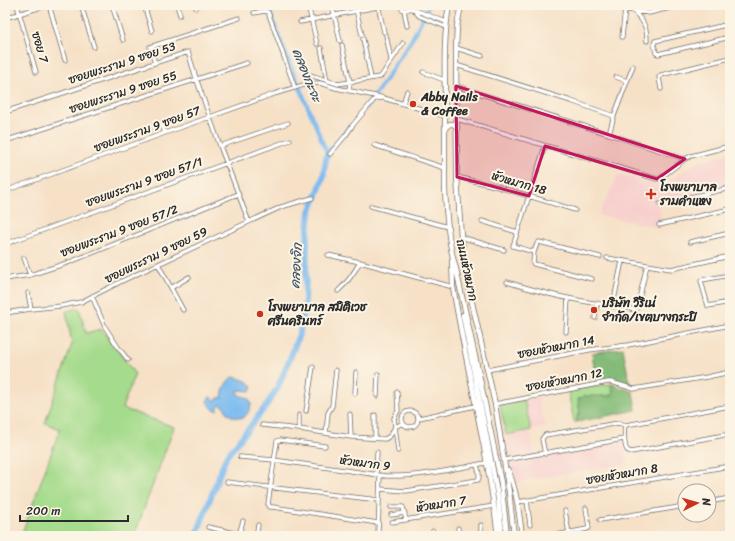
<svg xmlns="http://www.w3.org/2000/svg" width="735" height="541" font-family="Sriracha,'Playpen Sans Thai',sans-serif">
<rect width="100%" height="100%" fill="#fcf5e5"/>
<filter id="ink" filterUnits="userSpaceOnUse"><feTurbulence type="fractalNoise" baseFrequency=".025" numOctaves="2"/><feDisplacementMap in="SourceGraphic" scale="8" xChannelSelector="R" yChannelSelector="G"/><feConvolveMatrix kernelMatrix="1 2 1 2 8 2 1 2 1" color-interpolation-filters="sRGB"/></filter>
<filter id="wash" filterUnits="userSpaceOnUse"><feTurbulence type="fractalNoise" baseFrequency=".012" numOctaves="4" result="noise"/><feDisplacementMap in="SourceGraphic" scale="16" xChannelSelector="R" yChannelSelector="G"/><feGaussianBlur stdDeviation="0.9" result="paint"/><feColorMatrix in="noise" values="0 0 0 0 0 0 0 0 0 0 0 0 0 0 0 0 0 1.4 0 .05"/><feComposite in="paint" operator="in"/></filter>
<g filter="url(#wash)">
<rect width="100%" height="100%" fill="#f6e1c7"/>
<path fill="#f7d0cd" d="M 730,153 L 730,184 L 659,202 L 661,228 L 599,215 L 618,174 L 663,185 L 698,161 Z
M 538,396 L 545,428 L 531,430 L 524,400 Z
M 530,430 L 535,457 L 623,442 L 627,464 L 591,469 L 514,483 L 506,435 Z"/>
<path fill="#a5db8c" stroke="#68835c" d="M 79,308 L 86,333 L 101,329 L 135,374 L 122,408 L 174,427 L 134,536 L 21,536 L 60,429 L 45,423 L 72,344 L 66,311 Z
M 611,384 L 613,392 L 612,395 L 609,396 L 601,396 L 577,416 L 577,422 L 574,422 L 568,391 Z
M 524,400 L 531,430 L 506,435 L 500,405 Z"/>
<path fill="#84bb78" stroke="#587352" d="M 623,348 L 630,387 L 611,379 L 596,381 L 592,353 Z
M 611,384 L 633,392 L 636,410 L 577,422 L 577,416 L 580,414 L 578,399 L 584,396 L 609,396 L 612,395 L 613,392 Z"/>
<path fill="#7cbbf0" stroke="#54738e" d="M 234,377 C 240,379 249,380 252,387 L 250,391 L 238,390 L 238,394 C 244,399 249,394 251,405 C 247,419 241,421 228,414 L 225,408 L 221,404 L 218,407 L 217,410 C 213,411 210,405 207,402 L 208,399 L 210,397 L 212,398 L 215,401 L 216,401 L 218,398 L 222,398 C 223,390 225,383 231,378 Z"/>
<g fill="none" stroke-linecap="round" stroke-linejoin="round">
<path stroke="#7cbbf0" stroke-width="4" d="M 267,5 L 285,52 L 327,153 L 351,126
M 366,107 L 380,88 L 412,39 L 429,5"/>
<path stroke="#7cbbf0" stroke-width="6" d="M 196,536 L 226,457 L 263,410 L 277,389 L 291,356 L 300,331 L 305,303 L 307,240 L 310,212 L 317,195 L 323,178 L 327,153"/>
</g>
</g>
<g filter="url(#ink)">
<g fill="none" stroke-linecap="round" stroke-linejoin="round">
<g stroke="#726b62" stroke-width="5">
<path id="minor" d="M 17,5 L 36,72
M 49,5 L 65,60
M 81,5 L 94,47
M 112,5 L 123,40
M 144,5 L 152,31
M 177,5 L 180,15
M 195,5 L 196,8
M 308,5 L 317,44
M 332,5 L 340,41
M 355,5 L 362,35
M 378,5 L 384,32
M 400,5 L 402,9 L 406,10 L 409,9 L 411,5
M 596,5 L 649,13 L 682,5
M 410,8 L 446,22
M 404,10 L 407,26
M 415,11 L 419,16 L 446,27
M 633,11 C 644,21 647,27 647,41
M 254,13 L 264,11 L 268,12 L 295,88
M 5,18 L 48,5
M 300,22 L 387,5
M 730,24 L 655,41 L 654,44 L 656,53 L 658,54 L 730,37
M 386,35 L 391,60
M 622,37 L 625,9
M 363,39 L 371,78
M 342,45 L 350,82 L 349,91
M 321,48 L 327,81
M 456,48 L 482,56
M 298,54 L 307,74 L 338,84 L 380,77 L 382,75 L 403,43
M 155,63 L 150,47 L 239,18
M 456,65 L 571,101 L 614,116
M 633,66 L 614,116 L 609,134 L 685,159
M 423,72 L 444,80
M 5,73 L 8,85
M 616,77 L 627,81
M 456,86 L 609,134
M 661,89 L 659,77 L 661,75 L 730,58
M 403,104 L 407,91
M 5,112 L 188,52 L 196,78 L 220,146 L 249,222
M 457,119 L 657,179 L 659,179 L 685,159 L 691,156 L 730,146
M 161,123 L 165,133
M 5,141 L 247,63
M 374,145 L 445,168
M 220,146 L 288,123
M 545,146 L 513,246 L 534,252 L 537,244 L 539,242 L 600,257
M 330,154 L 346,135 L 352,126 L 373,101 L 375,99 L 382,98
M 457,177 L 495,186 L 575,210
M 5,191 L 165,133 L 274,94 L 307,84 L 320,83 L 336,88 L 380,97 L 445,116
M 660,204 L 730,188
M 371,206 L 448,227
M 482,221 L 517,232
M 659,225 L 730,209
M 461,237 L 504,250
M 690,242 L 730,233
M 5,244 L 290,140
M 534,252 L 533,263 L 534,264 L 592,279
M 328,255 L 360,262 L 453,287
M 24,258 L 30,275
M 607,258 L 671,269 L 730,256
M 158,264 L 183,310
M 730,275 L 702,280 L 701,281 L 708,306 L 730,302
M 5,279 L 30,275 L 70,262 L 238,194
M 507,282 C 527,288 547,294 567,298 C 589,303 612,305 635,310 L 637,308 L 647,265
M 171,288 L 189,277
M 338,291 C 347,283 354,273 360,262
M 28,293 L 31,309
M 92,296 L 105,327 L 118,347 L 128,360
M 613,305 L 622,261
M 5,313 L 31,309 L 61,306 L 81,302 L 124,280 L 281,207 L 312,198
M 595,318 L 597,303
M 566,332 L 568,298
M 487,370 L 589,350 L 628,345 L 730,325
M 355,394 L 356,372
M 377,396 L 378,374
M 495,404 L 608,382 L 611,382 L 634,389 L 707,377 L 730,372
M 730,406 L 626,425 L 625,425 C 624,430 624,446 627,450 C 628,451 629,451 631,452 L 730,434
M402 419a8 8 0 1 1 16 0a8 8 0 1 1-16 0Z
M 306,411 L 313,367
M 350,414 L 351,437
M 419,418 L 475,406
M 262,425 L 299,429 L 351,437 L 385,439 L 390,436 L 395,427 L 394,418 L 398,411 L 397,392
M 299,429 L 299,415
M 326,433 L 328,413 L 332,406 L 336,370
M 375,438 L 375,415
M 325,446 L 280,440 L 277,441 L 268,504 L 270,507 L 273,507 L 378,523
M 398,451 L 395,427 L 403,423
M 545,454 L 542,439 L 545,435 L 619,423 L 625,425
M 240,457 L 274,460 L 386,476 C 420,477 453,469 486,463
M 504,460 L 624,439
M 376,475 L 377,452
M 227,482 L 292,490 L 379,500
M 380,489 L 406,491 L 478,480 C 481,476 478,470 477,465
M 527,500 L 530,525
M 518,502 L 730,466
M 709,502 L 730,498
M 391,507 L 403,507 L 406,520
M 565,511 L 569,533
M 391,515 L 405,513
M 600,520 L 685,506
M 392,522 L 494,506
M 481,525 L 481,536
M 208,527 L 248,536
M 458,528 L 459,536
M 433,531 L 434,536
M 378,533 L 380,476
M 239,534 L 243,521
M 256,536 L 258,525
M 551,536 L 587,529 L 589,528 L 586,508
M 706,536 L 730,532"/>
</g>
<g stroke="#726b62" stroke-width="6">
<path id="major" d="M 449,5 C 443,41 445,72 445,108 C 445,135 445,161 445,188 C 446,215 448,243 456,269 L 481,384 L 501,483 L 507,536
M 461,5 L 457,26 L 456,48 L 457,177 L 461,237 L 471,298 L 495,404 L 509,492 L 514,536
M 445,107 L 450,113 L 452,113 L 457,109
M 445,128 L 450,124 L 453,124 L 457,127
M 452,260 L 453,287 C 467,370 488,452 498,536
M 463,315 L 495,481 L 498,498 L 502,536
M 508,470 C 517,491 519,513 522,536"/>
</g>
<use href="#minor" stroke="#fff" stroke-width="3.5"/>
<use href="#major" stroke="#fff" stroke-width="4.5"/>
</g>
</g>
<path fill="#c2185b" fill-opacity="0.2" stroke="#c2185b" stroke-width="3" stroke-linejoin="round" d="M 456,86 L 685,159 L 657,179 L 545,146 L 529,196 L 457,177 Z"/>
<g fill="#c8321e" stroke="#fcf5e5" stroke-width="1.5">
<circle cx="413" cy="104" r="4"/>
<path d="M649 188h4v4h4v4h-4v4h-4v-4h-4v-4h4z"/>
<circle cx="594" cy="310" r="4"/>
<circle cx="260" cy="314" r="4"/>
</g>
<g text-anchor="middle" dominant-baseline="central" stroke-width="4" stroke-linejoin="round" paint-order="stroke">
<g font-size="12" fill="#2b2b2b" stroke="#fcf5e5">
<text transform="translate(40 47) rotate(74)">ซอย 7</text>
<text transform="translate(122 63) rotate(-18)">ซอยพระราม 9 ซอย 53</text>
<text transform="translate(123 92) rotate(-18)">ซอยพระราม 9 ซอย 55</text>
<text transform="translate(147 129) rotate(-20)">ซอยพระราม 9 ซอย 57</text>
<text transform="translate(144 182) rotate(-20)">ซอยพระราม 9 ซอย 57/1</text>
<text transform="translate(519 183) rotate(16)">หัวหมาก 18</text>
<text transform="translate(119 231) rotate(-21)">ซอยพระราม 9 ซอย 57/2</text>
<text transform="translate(156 255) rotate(-26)">ซอยพระราม 9 ซอย 59</text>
<text transform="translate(467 270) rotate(78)">ถนนหัวหมาก</text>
<text transform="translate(556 347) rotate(-11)">ซอยหัวหมาก 14</text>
<text transform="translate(564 380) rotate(-11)">ซอยหัวหมาก 12</text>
<text transform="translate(365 463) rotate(7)">หัวหมาก 9</text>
<text transform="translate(622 474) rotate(-10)">ซอยหัวหมาก 8</text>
<text transform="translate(441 504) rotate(-9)">หัวหมาก 7</text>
</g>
<g font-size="12" font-weight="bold" fill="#2b2b2b" stroke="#fcf5e5" text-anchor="start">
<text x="421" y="97">Abby Nails<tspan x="421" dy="14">&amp; Coffee</tspan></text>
<text x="660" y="187">โรงพยาบาล<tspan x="660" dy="14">รามคำแหง</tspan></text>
<text x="602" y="303">บริษัท วีริเน่<tspan x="602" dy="14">จำกัด/เขตบางกระปิ</tspan></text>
<text x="268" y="307">โรงพยาบาล สมิติเวช<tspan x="268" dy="14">ศรีนครินทร์</tspan></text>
</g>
<g font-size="13" font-style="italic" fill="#435666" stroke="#fcf5e5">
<text transform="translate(307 75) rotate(68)">คลองกะจะ</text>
<text transform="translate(296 266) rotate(-87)">คลองจิก</text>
</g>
</g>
<rect width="735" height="541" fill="none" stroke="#fcf5e5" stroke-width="20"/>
<g transform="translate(697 503) rotate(84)"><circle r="19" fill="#fcf5e5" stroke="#a8a49b"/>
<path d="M0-3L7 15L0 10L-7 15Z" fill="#c8321e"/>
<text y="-6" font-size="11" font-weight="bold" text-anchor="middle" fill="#2b2b2b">N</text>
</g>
<path d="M20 515v6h108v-6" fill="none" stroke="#2b2b2b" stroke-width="2"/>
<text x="26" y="515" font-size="12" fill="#2b2b2b" stroke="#fcf5e5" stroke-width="3" paint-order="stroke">200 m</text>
</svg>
